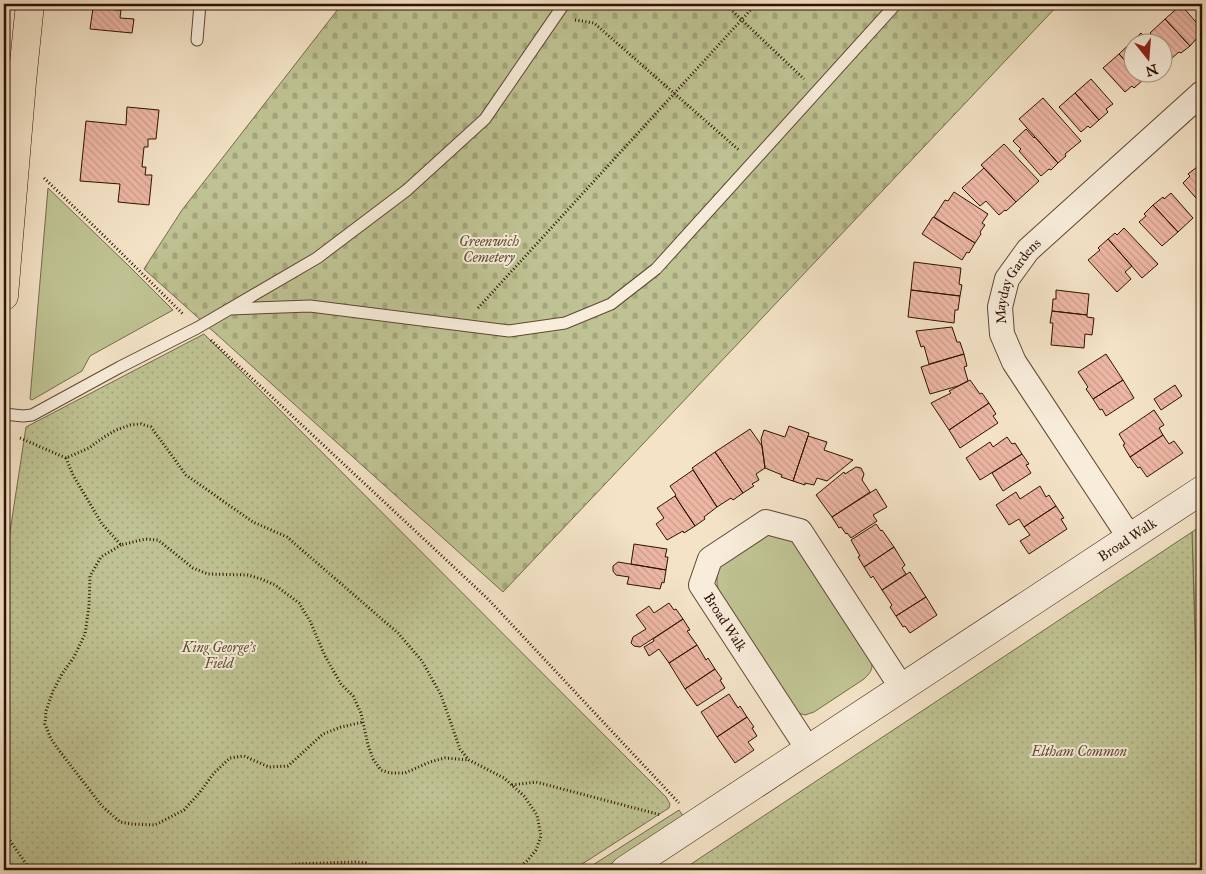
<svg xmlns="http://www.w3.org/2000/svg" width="1206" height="874" font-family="'IM FELL Great Primer',serif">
<defs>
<pattern id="cemetery-stones" width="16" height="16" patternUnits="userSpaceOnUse" patternTransform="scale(1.25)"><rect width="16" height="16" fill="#bfc393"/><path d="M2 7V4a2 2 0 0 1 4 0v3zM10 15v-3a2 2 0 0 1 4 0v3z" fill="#a4a67d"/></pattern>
<pattern id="park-dots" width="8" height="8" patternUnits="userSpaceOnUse" patternTransform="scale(1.25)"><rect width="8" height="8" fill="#bfc393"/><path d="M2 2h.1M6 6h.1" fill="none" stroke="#a4a67d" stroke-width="1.8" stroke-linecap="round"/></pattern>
<pattern id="building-back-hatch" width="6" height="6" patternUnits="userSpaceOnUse" patternTransform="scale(1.25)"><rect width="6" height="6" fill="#edb7a4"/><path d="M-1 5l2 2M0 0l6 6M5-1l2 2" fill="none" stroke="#cc9c8c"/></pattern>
</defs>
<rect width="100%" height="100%" fill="#f4e3c7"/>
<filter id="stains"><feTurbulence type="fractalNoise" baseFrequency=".004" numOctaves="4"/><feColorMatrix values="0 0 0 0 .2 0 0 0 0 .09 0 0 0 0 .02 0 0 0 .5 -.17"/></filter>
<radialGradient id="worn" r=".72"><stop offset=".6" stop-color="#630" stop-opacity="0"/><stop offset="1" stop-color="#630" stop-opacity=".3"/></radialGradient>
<path fill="#bfc393" stroke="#766a4a" d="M 48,188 L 129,266 L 173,310 L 90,356 L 82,371 L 32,400 L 30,399 Z
M 1202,525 L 1202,724 L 1198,726 L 1192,532 Z
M 770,533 L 790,539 L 797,546 L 871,660 C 874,669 870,673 864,679 L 814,712 L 805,715 L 798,713 L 720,597 L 717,584 L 717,574 L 722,562 Z
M 679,810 L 683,816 L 602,870 L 585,870 Z"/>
<path fill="url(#cemetery-stones)" stroke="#766a4a" d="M 342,4 L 1059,4 L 503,592 L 144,269 L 182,210 Z"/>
<path fill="url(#park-dots)" stroke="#766a4a" d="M 204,334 L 666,797 L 670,804 L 669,808 L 658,815 L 573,870 L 4,870 L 4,571 L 26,427 Z
M 1192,532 L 1202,870 L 682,870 Z"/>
<path fill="url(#building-back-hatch)" stroke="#2e1202" d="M 93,4 L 122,4 L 121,10 L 93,8 Z
M 1181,5 L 1202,29 L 1202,31 L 1196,37 L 1197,38 L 1190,46 L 1165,19 Z
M 93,8 L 121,10 L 120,18 L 134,19 L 132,33 L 90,29 Z
M 1165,19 L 1190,46 L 1181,53 L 1179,52 L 1172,58 L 1164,48 L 1164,42 L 1159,42 L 1150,33 Z
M 1141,33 L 1150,42 L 1134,42 L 1134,70 L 1119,54 Z
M 1119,54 L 1134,70 L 1134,72 L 1136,72 L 1143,80 L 1134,88 L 1132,86 L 1125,92 L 1103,68 Z
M 1136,72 L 1151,72 L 1143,80 Z
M 1091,79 L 1113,104 L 1106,109 L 1108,112 L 1099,120 L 1075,93 Z
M 1075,93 L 1099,120 L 1090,128 L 1088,126 L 1081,132 L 1059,107 Z
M 1043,98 L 1081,141 L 1065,154 L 1066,156 L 1058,163 L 1019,119 Z
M 127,107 L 159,110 L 156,139 L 148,139 L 148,147 L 144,147 L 142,167 L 146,167 L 145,175 L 152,175 L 149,205 L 118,202 L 120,184 L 80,181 L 86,121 L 126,125 Z
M 1026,129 L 1034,138 L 1035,137 L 1058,163 L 1051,170 L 1049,169 L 1041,176 L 1019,151 L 1021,149 L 1013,141 Z
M 1004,144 L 1039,181 L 1016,202 L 981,165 Z
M 1197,167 L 1202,173 L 1202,205 L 1183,183 L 1190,176 L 1188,174 Z
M 984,168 L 1016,202 L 1006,211 L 1005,210 L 999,215 L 986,201 L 980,206 L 962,188 Z
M 954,192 L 988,214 L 982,223 L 985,225 L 980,232 L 981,234 L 975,243 L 934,217 L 945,200 L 948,201 Z
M 1171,193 L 1193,218 L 1178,232 L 1153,205 L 1163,197 L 1164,199 Z
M 1153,205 L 1178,232 L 1162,246 L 1139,222 L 1146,216 L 1144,214 Z
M 933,217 L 975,243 L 969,253 L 967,252 L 962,260 L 922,234 Z
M 1124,228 L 1158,264 L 1142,278 L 1108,239 L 1115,233 L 1117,235 Z
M 1108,239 L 1132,266 L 1125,272 L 1131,279 L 1117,292 L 1088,260 L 1100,250 L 1098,248 Z
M 914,262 L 961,268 L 959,284 L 962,285 L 960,296 L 911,290 Z
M 911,290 L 960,296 L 958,310 L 955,310 L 954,323 L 908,317 Z
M 1056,290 L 1089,294 L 1087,315 L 1052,311 L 1053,299 L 1056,299 Z
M 1052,311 L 1087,315 L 1087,317 L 1094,318 L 1092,335 L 1085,334 L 1084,348 L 1051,345 L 1053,323 L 1050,323 Z
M 952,327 L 957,342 L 960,342 L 964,354 L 929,364 L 924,346 L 921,347 L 916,331 Z
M 964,354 L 967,366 L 964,367 L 968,381 L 958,386 L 930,394 L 921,367 Z
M 1106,354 L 1123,380 L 1093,399 L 1086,389 L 1088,387 L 1078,372 Z
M 970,380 L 980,394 L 982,393 L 989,403 L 949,430 L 931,403 L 951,393 L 949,391 Z
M 1123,380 L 1134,398 L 1106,416 L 1102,409 L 1100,410 L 1093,399 Z
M 1175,385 L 1182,396 L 1161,410 L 1154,399 Z
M 989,403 L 996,414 L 993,416 L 998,423 L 960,448 L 949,430 Z
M 1154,410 L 1164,425 L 1159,428 L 1163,435 L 1130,457 L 1123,445 L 1125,444 L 1119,434 Z
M 789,426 L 809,433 L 793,481 L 781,477 L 782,475 L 765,468 L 761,439 L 764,430 L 785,437 Z
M 750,429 L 762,446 L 765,468 L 756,474 L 759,480 L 752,484 L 754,486 L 743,493 L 715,452 Z
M 1163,435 L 1169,444 L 1174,441 L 1183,453 L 1147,477 L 1140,467 L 1138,468 L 1130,457 Z
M 808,436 L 827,442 L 824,450 L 853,460 L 827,481 L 817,478 L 814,485 L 805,483 L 805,485 L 793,481 Z
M 1007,437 L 1012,444 L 1015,443 L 1022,454 L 980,480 L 966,458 L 990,442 L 993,447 Z
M 715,452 L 743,493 L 733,500 L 731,498 L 717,507 L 692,468 Z
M 1022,454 L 1029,464 L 1026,465 L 1031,473 L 1003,491 L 992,473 Z
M 856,467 L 861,468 L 864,474 L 862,480 L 870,492 L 832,517 L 816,495 L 844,472 L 845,474 Z
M 693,470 L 717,507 L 704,517 L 705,519 L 695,526 L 675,496 L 676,495 L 670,486 Z
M 1040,486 L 1046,497 L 1049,495 L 1056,506 L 1024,527 L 1019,519 L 1009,525 L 996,505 L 1016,492 L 1020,499 Z
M 876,489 L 887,507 L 873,515 L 877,521 L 851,538 L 847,533 L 846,534 L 841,527 L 839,528 L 832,517 Z
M 675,496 L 695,526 L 684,533 L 683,531 L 667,540 L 656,524 L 664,518 L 657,508 Z
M 1056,506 L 1064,518 L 1061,519 L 1067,529 L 1029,554 L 1020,541 L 1030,535 L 1024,527 Z
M 876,524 L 881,531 L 882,530 L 894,547 L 864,567 L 858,557 L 860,556 L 851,540 Z
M 634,544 L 667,549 L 665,557 L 668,557 L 666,570 L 631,564 Z
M 894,547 L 905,565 L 902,568 L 906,574 L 882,590 L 873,576 L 871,578 L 864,567 Z
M 618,562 L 666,570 L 664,583 L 662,582 L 660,589 L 627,584 L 629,577 L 616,575 L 613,571 L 613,566 Z
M 910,572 L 926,597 L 896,616 L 890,607 L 892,605 L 882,590 Z
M 926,597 L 937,615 L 910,633 L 905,626 L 903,627 L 896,616 Z
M 669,603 L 674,610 L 676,609 L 683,619 L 640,647 L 634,646 L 631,643 L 633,637 L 646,629 L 636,615 L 649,606 L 654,613 Z
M 683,619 L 690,630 L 687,631 L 697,645 L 669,663 L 659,649 L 649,656 L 644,647 L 654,641 L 653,639 Z
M 697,645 L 706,660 L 708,658 L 715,669 L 685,689 L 669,663 Z
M 715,669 L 722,679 L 720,680 L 725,688 L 697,706 L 685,689 Z
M 729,694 L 738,708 L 740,706 L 747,717 L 717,737 L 701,712 Z
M 747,717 L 754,727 L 752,728 L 757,736 L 748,742 L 754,750 L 735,763 L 717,737 Z"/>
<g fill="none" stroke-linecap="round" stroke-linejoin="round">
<g stroke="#604633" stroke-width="13">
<path id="lane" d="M 197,40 L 200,4
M 230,309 L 310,306 L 509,331 L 565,323 L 611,304 L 656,269 L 896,4
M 4,414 L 23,416 L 32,415 L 120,367 L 197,328 L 317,258 L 407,190 L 485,119 L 564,4"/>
</g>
<g stroke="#604633" stroke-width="26">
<g id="street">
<path id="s1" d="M 1130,538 L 1014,362 L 1002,334 L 1000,307 L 1007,279 L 1028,250 L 1202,93"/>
<path d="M 808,749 L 701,585 L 710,559 L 766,522 L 800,531 L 902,688"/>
</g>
</g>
<g stroke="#2e1202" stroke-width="29">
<g id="secondary">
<path id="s2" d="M 625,870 L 1202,490"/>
</g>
</g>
<g stroke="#2e1202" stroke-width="29">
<path id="highway" d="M 4,296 L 22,82 L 30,4"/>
</g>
<path stroke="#2e1202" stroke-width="3" stroke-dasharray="1 2.5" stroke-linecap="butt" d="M 725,4 L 804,79
M 575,20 L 594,23 L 740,151
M 44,178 L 100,232 L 184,315
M 478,308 L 756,4
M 211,340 L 488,599 L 679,803
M 20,438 L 66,458 L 89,448 L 104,437 L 116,430 L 130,425 L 141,424 L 151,427 L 186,475 L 253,522 L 287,537 L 398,633 L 422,661 L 441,695 L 460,749 L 469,760 L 504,778 L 524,796 L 537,815 L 541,836 L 536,850 L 527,861 L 516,870
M 66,458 L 73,475 L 102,524 L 121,545 L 145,539 L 158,540 L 193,568 L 208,574 L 248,575 L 261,579 L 275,585 L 299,603 L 310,621 L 325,656 L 341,684 L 353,696 L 361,713 L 368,745 L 373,759 L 381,770 L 390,773 L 405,773 L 430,762 L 445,758 L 469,760
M 121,545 L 101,557 L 90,576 L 89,606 L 85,634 L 74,657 L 62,674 L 53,691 L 46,711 L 45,724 L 51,739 L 61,753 L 102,806 L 120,822 L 132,824 L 155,825 L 184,810 L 200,792 L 214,773 L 230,758 L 244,756 L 269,767 L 288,766 L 323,734 L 341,727 L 363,722
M 512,785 L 536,782 L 661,815
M 4,832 L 29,868 L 34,870
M 279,870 L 294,864 L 356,862 L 366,863 L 377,870"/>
<use href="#lane" stroke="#f8eddb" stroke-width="11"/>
<use href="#street" stroke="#f8eddb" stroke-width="24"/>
<use href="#secondary" stroke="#f8eddb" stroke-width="28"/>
<use href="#highway" stroke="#f4e3c7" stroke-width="28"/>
</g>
<g text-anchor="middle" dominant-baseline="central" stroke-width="4" stroke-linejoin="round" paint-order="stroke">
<g font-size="14" font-style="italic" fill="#615035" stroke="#f8eddb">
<text x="489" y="241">Greenwich<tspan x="489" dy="16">Cemetery</tspan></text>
<text x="219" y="647">King George's<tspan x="219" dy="16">Field</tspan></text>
<text x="1079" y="751">Eltham Common</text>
</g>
<g font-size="14" fill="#2e1202" stroke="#f8eddb">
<text stroke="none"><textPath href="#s1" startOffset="299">Mayday Gardens</textPath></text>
<text stroke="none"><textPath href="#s2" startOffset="601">Broad Walk</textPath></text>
<text transform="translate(725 622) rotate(57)">Broad Walk</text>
</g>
</g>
<rect width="1206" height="874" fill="none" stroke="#f4e3c7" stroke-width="20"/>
<rect x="5" y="5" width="1196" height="864" fill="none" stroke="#2e1202" stroke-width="2.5"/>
<rect x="10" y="10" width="1186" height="854" fill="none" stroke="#2e1202"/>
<g transform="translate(1148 58) rotate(163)"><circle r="24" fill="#f8eddb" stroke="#a79584"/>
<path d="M0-4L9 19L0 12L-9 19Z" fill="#8f2418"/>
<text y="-8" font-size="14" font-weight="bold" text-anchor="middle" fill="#2e1202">N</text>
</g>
<rect width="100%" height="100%" filter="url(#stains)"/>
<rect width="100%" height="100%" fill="url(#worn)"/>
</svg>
